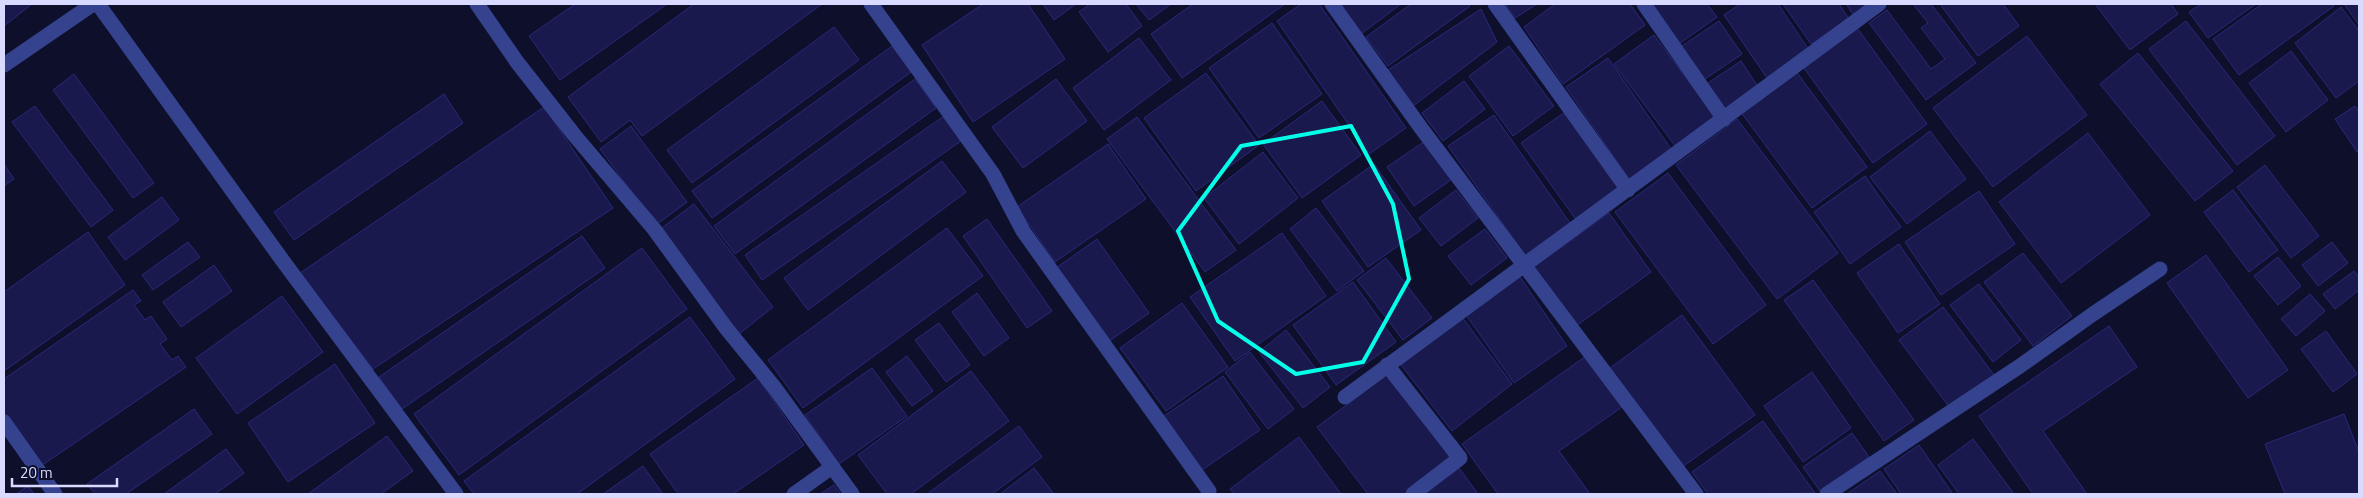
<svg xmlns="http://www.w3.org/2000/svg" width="2363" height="498" font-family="'Titillium Web',sans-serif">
<rect width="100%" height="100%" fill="#0e0f2b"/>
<path fill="#19194d" stroke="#29297b" d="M 4,4 L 32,4 L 4,26 Z
M 575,4 L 667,4 L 560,80 L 529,36 Z
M 694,4 L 822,4 L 642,136 L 630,120 L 601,142 L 568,97 Z
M 983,4 L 1028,4 L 1065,59 L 973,122 L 922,45 Z
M 1043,4 L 1076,4 L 1054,20 Z
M 1090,4 L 1126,4 L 1142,26 L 1108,52 L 1079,12 Z
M 1136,4 L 1171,4 L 1149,20 Z
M 1193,4 L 1285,4 L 1182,78 L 1151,34 Z
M 1301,4 L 1319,4 L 1406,128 L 1369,154 L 1277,21 Z
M 1339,4 L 1401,4 L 1361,34 Z
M 1411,4 L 1468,4 L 1470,6 L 1388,66 L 1366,37 Z
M 1505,4 L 1537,4 L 1515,18 Z
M 1555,4 L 1630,4 L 1645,25 L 1563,84 L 1524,27 Z
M 1650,4 L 1707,4 L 1717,17 L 1679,44 Z
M 1740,4 L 1778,4 L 1809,50 L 1767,78 L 1724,15 Z
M 1783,4 L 1839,4 L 1849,19 L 1811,44 Z
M 1846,4 L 1874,4 L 1855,17 Z
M 1913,4 L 1931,4 L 1976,63 L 1926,100 L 1869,23 L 1887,10 L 1931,69 L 1945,59 L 1921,28 L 1928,23 Z
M 1940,4 L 2003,4 L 2019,26 L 1978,56 Z
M 2095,4 L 2171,4 L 2178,14 L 2130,50 Z
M 2201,4 L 2256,4 L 2208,38 L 2189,12 Z
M 2262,4 L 2333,4 L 2334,6 L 2239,75 L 2213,39 Z
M 2344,4 L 2359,4 L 2359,25 Z
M 2341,7 L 2359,31 L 2359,81 L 2336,98 L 2295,43 Z
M 1481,9 L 1497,42 L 1413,106 L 1388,70 Z
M 1719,21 L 1742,54 L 1702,81 L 1679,48 Z
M 2186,21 L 2275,136 L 2237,165 L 2149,49 Z
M 1272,23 L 1322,94 L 1259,138 L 1209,68 Z
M 1855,25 L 1927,124 L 1873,163 L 1801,64 Z
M 834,27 L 859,60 L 692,183 L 667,150 Z
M 1654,35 L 1716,118 L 1676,147 L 1614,64 Z
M 2027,36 L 2087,115 L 1993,187 L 1933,108 Z
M 1139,38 L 1171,80 L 1104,130 L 1073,88 Z
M 892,46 L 911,72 L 712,218 L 692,191 Z
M 1509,46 L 1554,106 L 1513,136 L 1469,76 Z
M 2291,51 L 2328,100 L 2286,132 L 2249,83 Z
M 2138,53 L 2233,171 L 2195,201 L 2100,84 Z
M 1608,58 L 1671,149 L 1629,179 L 1566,87 Z
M 1741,61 L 1759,88 L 1723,112 L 1705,85 Z
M 1795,70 L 1867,167 L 1812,208 L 1740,111 Z
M 1206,73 L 1259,145 L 1196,191 L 1144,118 Z
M 74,74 L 154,183 L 133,198 L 53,90 Z
M 915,79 L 936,108 L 735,254 L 714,226 Z
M 1056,79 L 1087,121 L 1023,168 L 992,127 Z
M 1464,81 L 1485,109 L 1443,141 L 1422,113 Z
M 444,94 L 463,123 L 294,240 L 274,212 Z
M 1322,101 L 1361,155 L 1302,198 L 1263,144 Z
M 35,106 L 113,210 L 91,227 L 12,122 Z
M 2355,106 L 2359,112 L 2359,150 L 2357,152 L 2335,119 Z
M 544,107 L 613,208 L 373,369 L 300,273 Z
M 1565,112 L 1621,189 L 1577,221 L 1521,143 Z
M 1494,115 L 1570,223 L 1525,255 L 1448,146 Z
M 944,116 L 961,141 L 762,280 L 745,255 Z
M 1137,117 L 1236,250 L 1205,272 L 1107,139 Z
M 1737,119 L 1838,253 L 1777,299 L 1676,165 Z
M 631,126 L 687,202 L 656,225 L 600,149 Z
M 1930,131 L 1966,179 L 1907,224 L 1870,177 Z
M 2088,133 L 2150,215 L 2061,283 L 1999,202 Z
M 1425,141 L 1452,179 L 1414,206 L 1387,167 Z
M 1108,144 L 1146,199 L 1055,262 L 1017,207 Z
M 1263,152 L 1298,198 L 1239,244 L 1204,198 Z
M 942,161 L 966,192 L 808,310 L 784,278 Z
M 4,164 L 14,179 L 4,186 Z
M 1374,164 L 1421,230 L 1368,267 L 1322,201 Z
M 2265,165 L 2319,236 L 2291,258 L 2237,187 Z
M 1668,173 L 1766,305 L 1713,344 L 1615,212 Z
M 1865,176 L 1901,227 L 1850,264 L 1814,212 Z
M 1456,190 L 1478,218 L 1441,246 L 1419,218 Z
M 2233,190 L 2278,250 L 2249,272 L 2204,212 Z
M 1979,191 L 2015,244 L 1941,295 L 1905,242 Z
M 162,197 L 179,220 L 125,260 L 108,237 Z
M 694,204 L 773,307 L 739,334 L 659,230 Z
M 1316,208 L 1364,271 L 1337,291 L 1290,229 Z
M 1609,213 L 1651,272 L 1576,326 L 1534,267 Z
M 987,219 L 1052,311 L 1027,328 L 963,236 Z
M 947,228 L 983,276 L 803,408 L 768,360 Z
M 1485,229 L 1507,258 L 1471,285 L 1448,256 Z
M 88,232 L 125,285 L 4,371 L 4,292 Z
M 1282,233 L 1326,296 L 1235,361 L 1190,297 Z
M 582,236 L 605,268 L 402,409 L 379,377 Z
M 1097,239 L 1149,313 L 1108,342 L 1056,268 Z
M 188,242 L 200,257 L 153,290 L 142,275 Z
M 2332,242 L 2348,263 L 2318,286 L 2302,265 Z
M 1899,244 L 1940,304 L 1898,333 L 1857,273 Z
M 642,248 L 687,309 L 459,475 L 414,414 Z
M 2023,253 L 2072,316 L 2033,346 L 1984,282 Z
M 2206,255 L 2288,370 L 2248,398 L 2167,283 Z
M 2278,257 L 2301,286 L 2278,305 L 2254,276 Z
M 1386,258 L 1432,318 L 1403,340 L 1357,280 Z
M 214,265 L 232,291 L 181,327 L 163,302 Z
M 2354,271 L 2359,277 L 2359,290 L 2335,309 L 2323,294 Z
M 1520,277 L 1567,346 L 1514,383 L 1466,315 Z
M 1813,280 L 1914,420 L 1884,441 L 1784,300 Z
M 1353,282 L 1396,342 L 1336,385 L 1293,325 Z
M 1979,284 L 2021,340 L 1993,362 L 1950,305 Z
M 133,290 L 141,301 L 134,305 L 145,320 L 151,316 L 167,339 L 160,344 L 172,360 L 178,356 L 186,367 L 41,466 L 4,412 L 4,379 Z
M 977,293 L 1009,338 L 984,356 L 952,312 Z
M 2310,294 L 2325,311 L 2296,336 L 2281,319 Z
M 282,296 L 323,352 L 237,414 L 196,358 Z
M 1182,303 L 1228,367 L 1166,411 L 1120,348 Z
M 1943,307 L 1994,375 L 1950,408 L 1899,340 Z
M 1682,315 L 1755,415 L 1682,467 L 1610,368 Z
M 690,317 L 735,379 L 577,494 L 474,494 L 464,481 Z
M 1462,317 L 1512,384 L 1452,431 L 1401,365 Z
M 939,323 L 970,365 L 946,382 L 915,340 Z
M 2109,326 L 2137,367 L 2043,431 L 2087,494 L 2033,494 L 1979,416 Z
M 1286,330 L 1330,387 L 1303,408 L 1259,352 Z
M 2326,331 L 2357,374 L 2333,392 L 2301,349 Z
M 1250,352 L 1294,409 L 1268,429 L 1225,372 Z
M 907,356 L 933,391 L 912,406 L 886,372 Z
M 1586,356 L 1622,407 L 1559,451 L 1590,494 L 1498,494 L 1462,444 Z
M 335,364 L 375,423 L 288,482 L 248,423 Z
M 872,368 L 907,416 L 839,464 L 805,415 Z
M 971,371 L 1009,421 L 911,494 L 887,494 L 858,455 Z
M 1812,372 L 1851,428 L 1803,462 L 1764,406 Z
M 1388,374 L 1451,459 L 1404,494 L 1368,494 L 1317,427 Z
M 1223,376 L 1260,430 L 1202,470 L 1164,416 Z
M 758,378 L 804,445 L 733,494 L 678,494 L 650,454 Z
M 194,409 L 212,434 L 126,494 L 95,494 L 87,484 Z
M 2344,414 L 2359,452 L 2359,494 L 2285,494 L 2265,444 Z
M 1763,421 L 1815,493 L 1708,494 L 1692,472 Z
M 1019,426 L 1042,457 L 992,494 L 927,494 Z
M 1852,433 L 1869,457 L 1820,491 L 1803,467 Z
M 387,436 L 413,471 L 381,494 L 308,494 Z
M 1299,437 L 1341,494 L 1234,494 L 1230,489 Z
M 1973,439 L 2014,494 L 1959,494 L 1938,465 Z
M 1919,445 L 1953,494 L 1901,494 L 1884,469 Z
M 226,449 L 244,473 L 215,494 L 164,494 Z
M 643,466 L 663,494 L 603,494 Z
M 1034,468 L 1054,494 L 1000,494 Z
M 1459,468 L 1478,494 L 1424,494 Z
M 1880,471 L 1897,494 L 1847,494 Z
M 834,485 L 841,494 L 820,494 Z
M 28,486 L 34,494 L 16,494 Z"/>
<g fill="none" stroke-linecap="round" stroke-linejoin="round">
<path stroke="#35438e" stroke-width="15" d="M 98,4 L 280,257 L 456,494
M 477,4 L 517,62 L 575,136 L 654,229 L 726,328 L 774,387 L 852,494
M 871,4 L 993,174 L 1023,231 L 1209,491
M 1332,4 L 1421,128 L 1696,494
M 1495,4 L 1628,190
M 1644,4 L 1724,119
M 4,65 L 93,4
M 1387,365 L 1460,458 L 1413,494
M 1345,397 L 1879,4
M 4,422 L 55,494
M 794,494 L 832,467
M 1827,494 L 2020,366 L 2093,314 L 2160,269"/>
</g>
<path fill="none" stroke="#04ffe9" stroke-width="4" stroke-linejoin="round" d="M 1351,126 L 1393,204 L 1409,279 L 1363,362 L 1296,374 L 1218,321 L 1178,231 L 1241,146 Z"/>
<rect width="2363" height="498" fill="none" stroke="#d8dbff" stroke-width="10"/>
<path d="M12 478v8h105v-8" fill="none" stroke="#d8dbff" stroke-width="2.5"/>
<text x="20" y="478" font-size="15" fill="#d8dbff" stroke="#0e0f2b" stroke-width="4" paint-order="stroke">20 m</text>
</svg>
